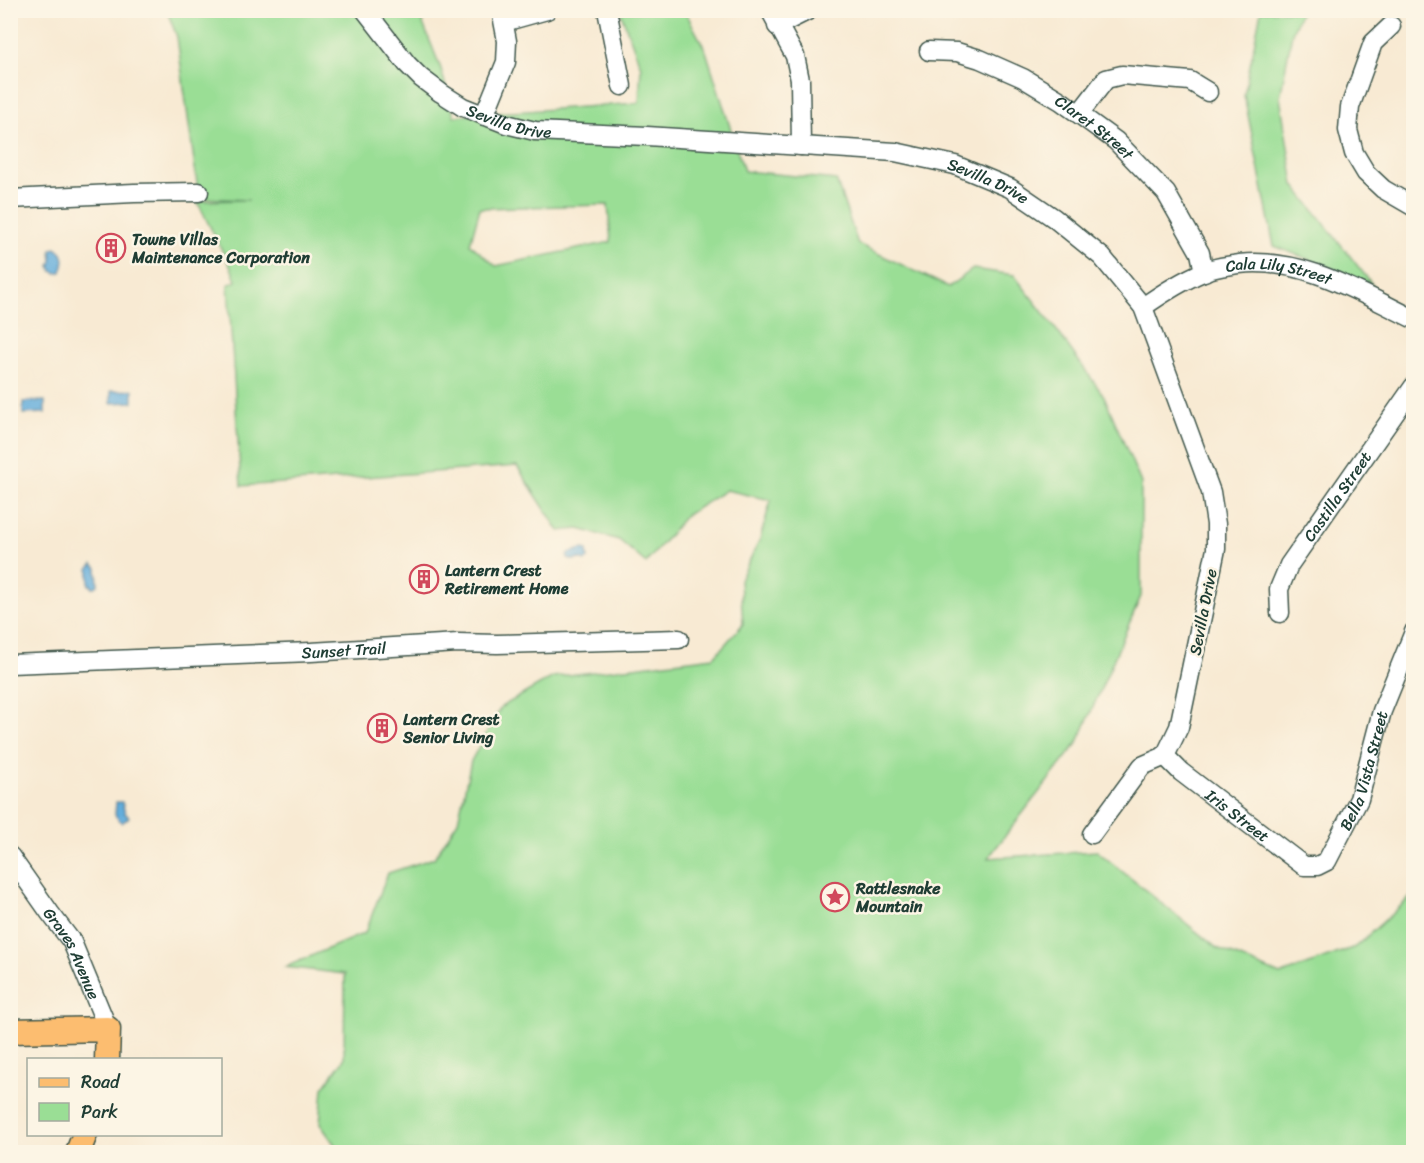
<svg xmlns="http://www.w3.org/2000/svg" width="1424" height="1163" font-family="Sriracha,sans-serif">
<rect width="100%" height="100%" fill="#fcf5e5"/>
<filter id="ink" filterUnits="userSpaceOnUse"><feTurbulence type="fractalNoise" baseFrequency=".0167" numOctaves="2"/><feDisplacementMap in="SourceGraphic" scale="12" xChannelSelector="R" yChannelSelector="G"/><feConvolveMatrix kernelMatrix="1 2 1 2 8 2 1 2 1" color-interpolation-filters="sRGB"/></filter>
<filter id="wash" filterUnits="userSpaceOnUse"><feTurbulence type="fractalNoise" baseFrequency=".008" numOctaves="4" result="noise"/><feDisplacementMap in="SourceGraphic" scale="24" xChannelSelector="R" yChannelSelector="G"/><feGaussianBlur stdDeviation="1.35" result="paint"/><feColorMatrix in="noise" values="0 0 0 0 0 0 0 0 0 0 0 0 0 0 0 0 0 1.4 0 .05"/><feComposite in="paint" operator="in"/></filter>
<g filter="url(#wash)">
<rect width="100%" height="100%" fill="#f8ead3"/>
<path fill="#9ade95" stroke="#5c8e64" stroke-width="1.5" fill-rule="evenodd" d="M 167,11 L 418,11 L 441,69 L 454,116 L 639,103 L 641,67 L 620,11 L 685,11 L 706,51 L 744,171 L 836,180 L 858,244 L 948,287 L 973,269 L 1014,275 L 1058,332 L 1104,396 L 1141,483 L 1141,596 L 1078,742 L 988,858 L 1097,851 L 1217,948 L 1280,975 L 1355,947 L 1413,895 L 1413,1152 L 340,1152 L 320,1124 L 323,1088 L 344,1059 L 345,974 L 285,967 L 365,933 L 388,873 L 434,858 L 458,821 L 471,761 L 501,707 L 553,677 L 714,657 L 743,624 L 740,580 L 760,539 L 771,500 L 726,490 L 685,516 L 646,563 L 619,540 L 579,529 L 559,531 L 517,466 L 241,486 L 228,285 L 236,281 L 232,270 L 197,201 L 249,200 L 199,198 L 177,37 ZM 608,205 L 611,242 L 496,266 L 470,244 L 480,208 Z
M 1261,11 L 1301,11 L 1292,33 L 1280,97 L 1294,185 L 1372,284 L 1274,246 L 1244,95 Z"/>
<path fill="#64addc" stroke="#427588" stroke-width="1.5" d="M 55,248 C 66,252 65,263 61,272 L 56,273 L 52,271 L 50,266 L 52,261 L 51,250 Z
M 133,390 L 133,402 L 111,403 L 111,391 Z
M 45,401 L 45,413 L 23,414 L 23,402 Z
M 582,549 L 587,550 L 588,559 L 584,561 L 581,559 L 571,560 L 568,559 L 567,556 L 569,553 Z
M 93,564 L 97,568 L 98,585 L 95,587 L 92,587 L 91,585 L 89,585 L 89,568 Z
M 116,802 L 122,802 L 125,813 L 129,817 L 122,823 L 115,815 Z"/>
</g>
<g filter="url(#ink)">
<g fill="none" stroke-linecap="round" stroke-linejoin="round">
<g stroke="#40574c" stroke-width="21">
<g id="minor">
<path id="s1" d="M 365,10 L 407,64 L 421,78 L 441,93 L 463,107 L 506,124 L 535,131 L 647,136 L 895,152 L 955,165 L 1010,188 L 1054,218 L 1102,257 L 1143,307 L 1211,492 L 1216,524 L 1216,549 L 1179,727 L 1165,756"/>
<path d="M 607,10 L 622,86"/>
<path d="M 770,10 L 795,56 L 800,80 L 801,146"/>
<path d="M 504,22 L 547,10"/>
<path d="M 777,26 L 809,10"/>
<path d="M 1391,26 L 1373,43 L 1350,107 L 1348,130 L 1354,153 L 1366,173 L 1383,189 L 1414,207"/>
<path id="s2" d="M 929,51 L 957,52 L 980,59 L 1023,78 L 1061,101 L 1116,141 L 1166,193 L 1200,253 L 1204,272"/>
<path d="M 1079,114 L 1106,79 L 1122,75 L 1190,81 L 1208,92"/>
<path d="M 484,116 L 506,62 L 507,41 L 501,10"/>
<path d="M 10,199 L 134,193 L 199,192"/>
<path id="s3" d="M 1143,307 C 1160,295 1184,280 1203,272 C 1214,267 1228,266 1239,264 C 1304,257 1358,292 1414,319"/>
<path id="s4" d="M 1280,613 L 1279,589 L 1289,565 L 1414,386"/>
<path id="s5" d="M 10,664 L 311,652 L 458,643 L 497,644 L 679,639"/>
<path id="s6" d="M 1165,756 L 1181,772 L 1304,866 L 1317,866 L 1327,861 L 1359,799 L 1382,711 L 1414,632"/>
<path d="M 1092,834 L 1142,766 L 1165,756"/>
<path id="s7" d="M 10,856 L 50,913 L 72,942 L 108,1029"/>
</g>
</g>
<g stroke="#40574c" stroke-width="27">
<path id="major" d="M 10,1031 L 108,1029 L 107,1060
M 78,1152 L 85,1134"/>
</g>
<use href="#minor" stroke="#fff" stroke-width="18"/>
<use href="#major" stroke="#fcbd6f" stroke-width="24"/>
</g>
</g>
<defs>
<g id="building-ring" transform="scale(1.5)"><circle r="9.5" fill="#fcf5e5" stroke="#d1495b" stroke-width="1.5"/><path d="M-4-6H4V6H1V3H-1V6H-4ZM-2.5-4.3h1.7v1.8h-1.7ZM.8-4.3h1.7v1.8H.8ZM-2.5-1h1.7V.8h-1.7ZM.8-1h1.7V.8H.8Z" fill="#d1495b"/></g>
<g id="sight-ring" transform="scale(1.5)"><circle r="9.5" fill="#fcf5e5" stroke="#d1495b" stroke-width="1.5"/><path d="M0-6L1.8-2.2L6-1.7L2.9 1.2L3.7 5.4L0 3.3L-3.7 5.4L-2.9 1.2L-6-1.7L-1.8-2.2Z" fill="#d1495b"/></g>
</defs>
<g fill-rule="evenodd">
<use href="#building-ring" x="111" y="248"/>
<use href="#building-ring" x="424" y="579"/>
<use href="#building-ring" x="382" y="728"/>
<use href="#sight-ring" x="835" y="897"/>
</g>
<g text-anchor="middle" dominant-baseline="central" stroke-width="5" stroke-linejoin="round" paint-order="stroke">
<g font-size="16" fill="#1f3d34" stroke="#fcf5e5">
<text stroke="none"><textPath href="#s1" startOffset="188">Sevilla Drive</textPath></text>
<text stroke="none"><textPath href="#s2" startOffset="186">Claret Street</textPath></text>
<text stroke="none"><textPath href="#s1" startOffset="674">Sevilla Drive</textPath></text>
<text stroke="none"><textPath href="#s3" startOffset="147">Cala Lily Street</textPath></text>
<text stroke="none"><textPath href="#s4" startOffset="134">Castilla Street</textPath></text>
<text transform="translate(1203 612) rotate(-79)">Sevilla Drive</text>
<text stroke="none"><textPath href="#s5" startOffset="334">Sunset Trail</textPath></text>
<text stroke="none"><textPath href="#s6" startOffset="300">Bella Vista Street</textPath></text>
<text stroke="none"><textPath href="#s6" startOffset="94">Iris Street</textPath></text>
<text stroke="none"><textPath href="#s7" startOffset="116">Graves Avenue</textPath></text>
</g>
<g font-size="16" font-weight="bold" fill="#1f3d34" stroke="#fcf5e5" text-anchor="start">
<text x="132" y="239">Towne Villas<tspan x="132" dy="18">Maintenance Corporation</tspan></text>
<text x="445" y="570">Lantern Crest<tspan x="445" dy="18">Retirement Home</tspan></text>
<text x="403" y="719">Lantern Crest<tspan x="403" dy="18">Senior Living</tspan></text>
<text x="856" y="888">Rattlesnake<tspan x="856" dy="18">Mountain</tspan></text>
</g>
</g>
<rect width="1424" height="1163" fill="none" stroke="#fcf5e5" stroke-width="36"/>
<rect x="27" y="1058" width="195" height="78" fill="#fcf5e5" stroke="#a4ab9e" stroke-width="1.5"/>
<rect x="39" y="1078" width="30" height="9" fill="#fcbd6f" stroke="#a4ab9e" stroke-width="1.5"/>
<text x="81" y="1088" font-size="18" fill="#1f3d34">Road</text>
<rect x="39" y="1103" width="30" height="18" fill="#9ade95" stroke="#a4ab9e" stroke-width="1.5"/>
<text x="81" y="1118" font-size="18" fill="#1f3d34">Park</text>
</svg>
